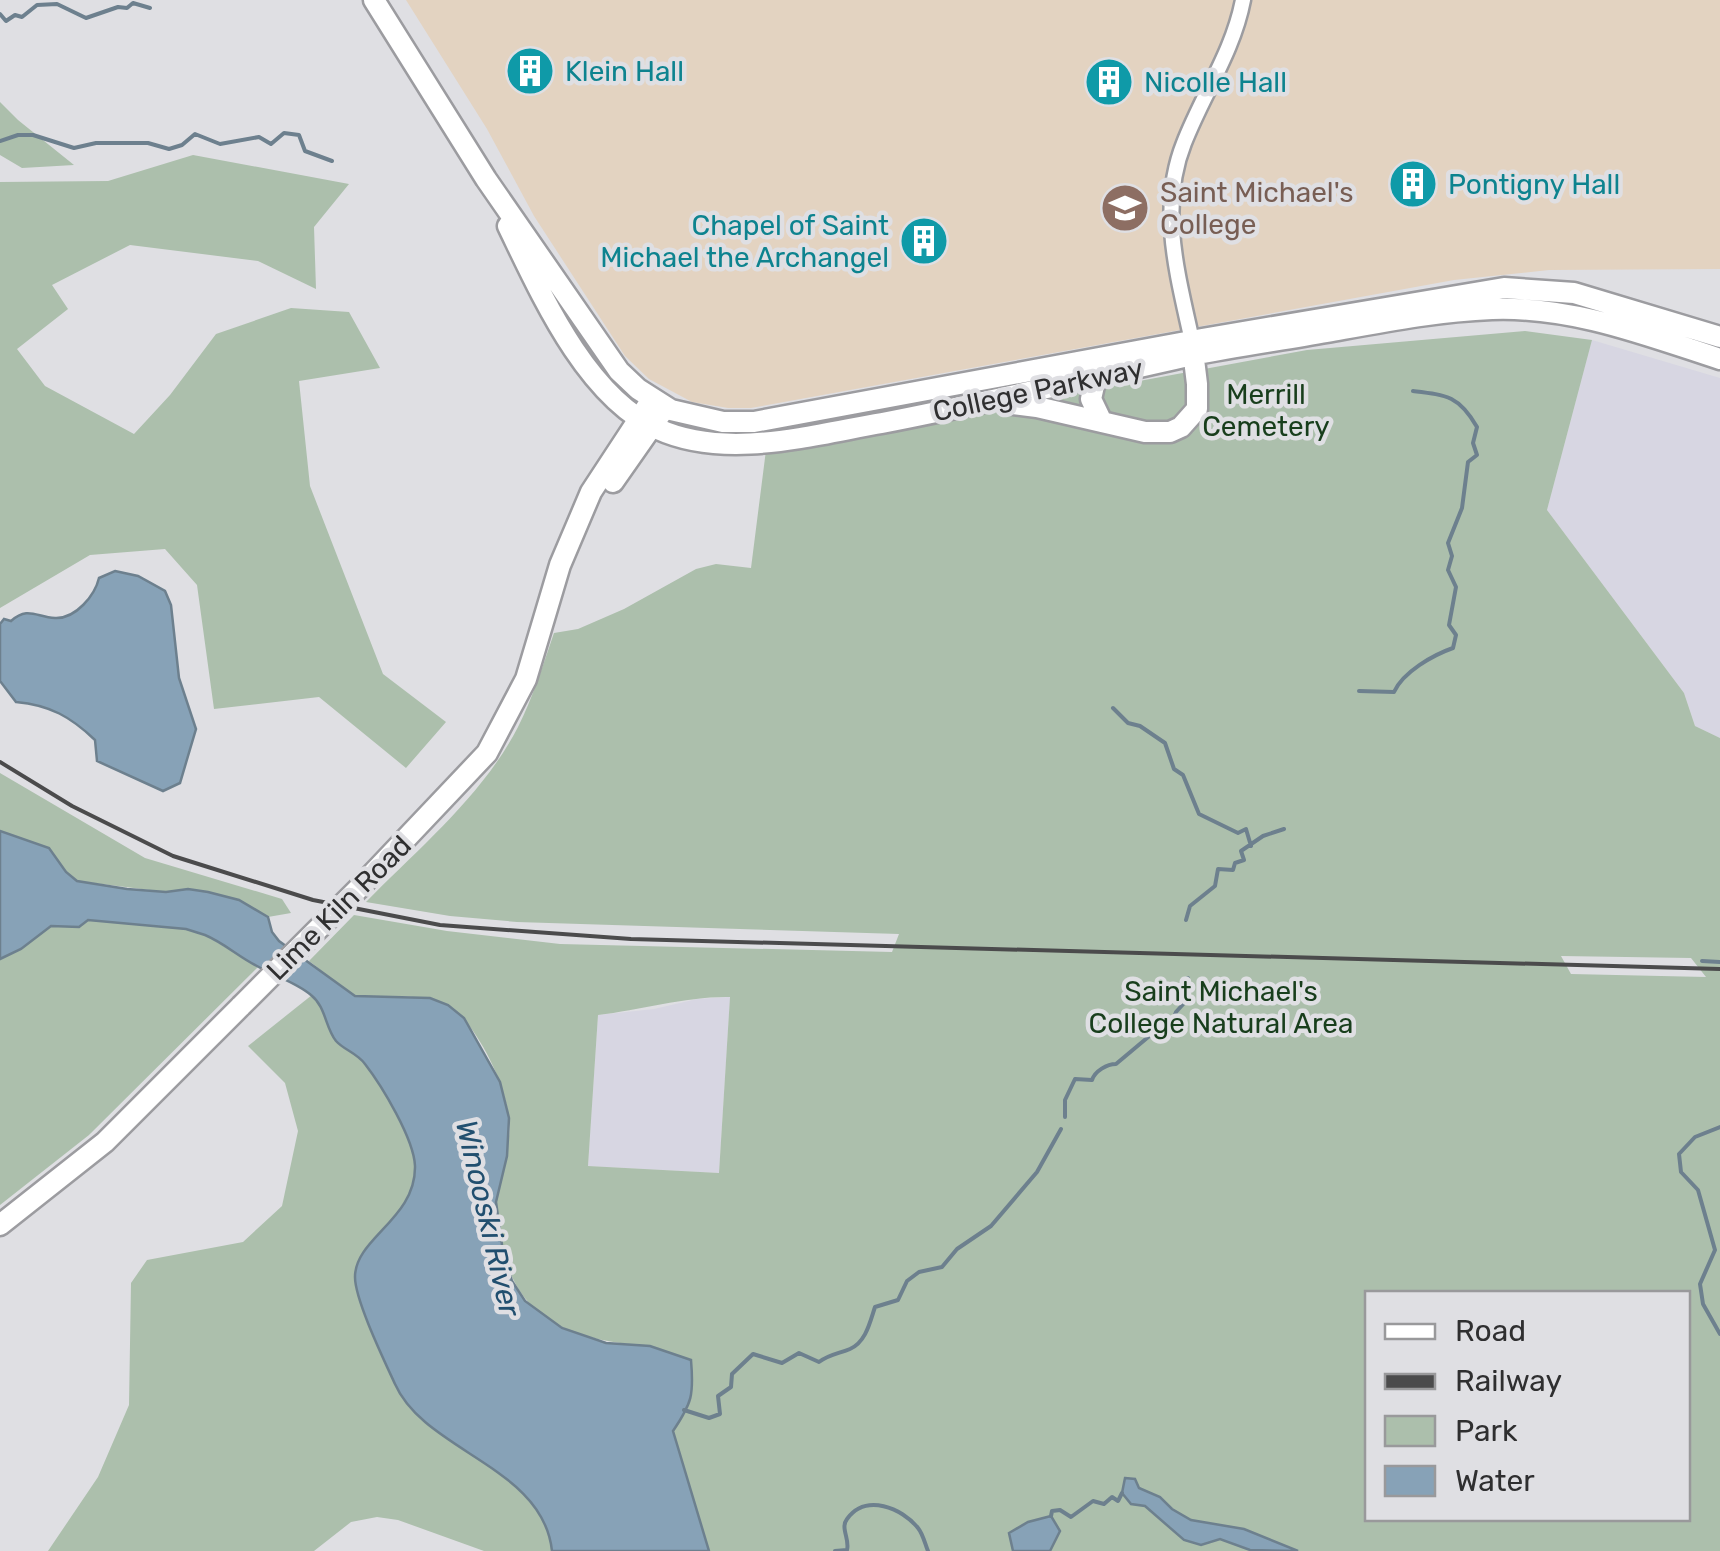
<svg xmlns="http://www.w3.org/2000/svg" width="1720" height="1551" font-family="Rubik,sans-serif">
<rect width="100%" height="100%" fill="#dfdfe3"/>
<path fill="#d7d6e2" d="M 1592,340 L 1720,378 L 1720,738 L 1695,726 L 1684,693 L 1547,510 Z
M 730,997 L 719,1173 L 588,1166 L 598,1015 L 654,1009 L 697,999 Z"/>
<path fill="#e3d3c1" d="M 406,0 L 1720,0 L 1720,269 L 1549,270 L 1454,280 L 751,408 L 728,408 L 692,402 L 649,379 L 625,356 L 534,216 L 487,129 Z"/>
<path fill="#acbfac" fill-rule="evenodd" d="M 0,102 L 18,120 L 74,165 L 22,168 L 0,155 Z
M 193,155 L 349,184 L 314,227 L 316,289 L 258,261 L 130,245 L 52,285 L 68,309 L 17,349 L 45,386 L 134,434 L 170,395 L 216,334 L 291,308 L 349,312 L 380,368 L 299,381 L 310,486 L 383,674 L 446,722 L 406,768 L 319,697 L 214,709 L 197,585 L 165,549 L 90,555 L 0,608 L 0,182 L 108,181 Z
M 1525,331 L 1592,340 L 1547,510 L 1684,693 L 1695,726 L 1720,738 L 1720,1551 L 709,1551 L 673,1431 L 688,1409 L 650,1346 C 575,1341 512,1321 501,1237 C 499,1224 496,1211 496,1199 C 497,1171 513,1146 509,1117 C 504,1083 486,1047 465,1020 C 449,1000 413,995 388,996 C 377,997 368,1000 358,997 C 340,992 325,972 309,961 L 354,915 L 447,931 L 560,944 L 892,952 L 899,934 L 517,922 L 450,916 L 366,902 C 419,848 483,795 518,727 C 533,697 543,665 554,633 L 578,629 L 624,609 L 696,569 L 716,564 L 751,568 L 766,450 L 1307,350 ZM 1561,956 L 1691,958 L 1706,977 L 1571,974 ZM 730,997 L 719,1173 L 588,1166 L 598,1015 C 640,1010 688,996 730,997 ZM 1368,1294 L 1688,1294 L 1688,1518 L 1368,1518 Z
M 0,773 L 145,858 L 282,899 L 291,913 L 268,917 L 239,900 L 188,889 L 166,892 L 77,881 L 66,872 L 49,848 L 0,831 Z
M 88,920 L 186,929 L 205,935 L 258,967 L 89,1135 L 0,1205 L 0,959 L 21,949 L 51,926 L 79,927 Z
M 312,995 C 316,1001 322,1007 326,1013 C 330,1023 329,1034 337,1041 C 344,1048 354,1051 361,1059 C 379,1078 415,1141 415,1167 C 415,1218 359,1234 355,1278 C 354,1294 386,1365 395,1384 C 425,1452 543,1466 552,1551 L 484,1551 L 398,1520 L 377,1517 L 351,1522 L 314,1551 L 48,1551 L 98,1477 L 129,1405 L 131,1283 L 147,1260 L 243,1242 L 282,1206 L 298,1131 L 285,1083 L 248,1046 Z"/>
<path fill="#87a2b7" stroke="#6d808e" stroke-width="2.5" d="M 115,571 L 138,576 L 165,591 L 171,605 L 179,678 L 196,729 L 180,783 L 163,791 L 97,761 L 95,740 C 71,717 50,705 16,702 L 0,681 L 0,624 L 4,619 L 11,621 C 28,606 36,617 55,618 C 76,619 95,595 99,578 Z
M 0,831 L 49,848 L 66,872 L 77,881 L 127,889 L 166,892 L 188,889 L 208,892 L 239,900 L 268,917 L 272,932 L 279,941 L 355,996 L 430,998 L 448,1005 L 464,1018 L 500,1082 L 509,1118 L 507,1156 L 496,1202 L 503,1252 L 512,1281 L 525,1301 L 562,1328 L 606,1343 L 650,1346 L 691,1360 C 694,1395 692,1403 673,1431 L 709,1551 L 552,1551 C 543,1466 425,1452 395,1384 C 384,1360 355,1300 355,1277 C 355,1238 416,1219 415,1166 C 414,1139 382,1086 365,1064 C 357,1053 344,1050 336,1041 C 325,1027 326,1007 311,995 C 296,982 274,976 257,966 C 239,957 224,943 205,935 L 186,929 L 88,920 L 79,927 L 51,926 L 21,949 L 0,959 Z
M 1125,1478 L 1135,1479 L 1139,1488 L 1160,1497 L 1172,1509 L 1191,1520 L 1244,1529 L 1298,1551 L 1250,1550 L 1220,1539 L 1201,1545 L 1184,1540 L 1145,1506 L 1131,1504 L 1122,1493 Z
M 1051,1516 L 1060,1531 L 1050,1551 L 1013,1551 L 1009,1533 L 1028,1522 Z"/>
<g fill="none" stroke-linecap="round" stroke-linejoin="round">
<path stroke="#6d808e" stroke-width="4" d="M 0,14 L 6,21 L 15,15 L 22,17 L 37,5 L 57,4 L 86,18 L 118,7 L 127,8 L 133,3 L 150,8
M 0,141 L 18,135 L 33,135 L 74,148 L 96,143 L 148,143 L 169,149 L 182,145 L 195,134 L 220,144 L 259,137 L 271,144 L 284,133 L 299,135 L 305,151 L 332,161
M 1359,691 L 1394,692 C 1403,672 1433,655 1453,648 L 1456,635 L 1449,625 L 1456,587 L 1448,570 L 1452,556 L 1448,543 L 1462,508 L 1468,462 L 1477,455 L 1473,443 L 1477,427 C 1459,396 1447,395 1413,391
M 1113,708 L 1128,723 L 1140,726 L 1165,743 L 1174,769 L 1183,775 L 1199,814 L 1238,833 L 1246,829 L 1251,846
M 1186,920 L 1190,906 L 1215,886 L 1218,869 L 1233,870 L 1235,863 L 1244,860 L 1241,851 L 1263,836 L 1284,829
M 1702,961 L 1720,962
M 1065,1117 L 1065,1100 L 1075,1079 L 1092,1080 C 1095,1071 1107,1064 1116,1064 L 1153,1033 L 1160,1030 L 1168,1034 L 1176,1012 L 1186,1001 L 1182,994 L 1188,978
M 1720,1127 L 1695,1137 L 1679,1154 L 1681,1172 L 1698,1190 L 1715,1250 L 1700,1284 L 1703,1304 L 1720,1334
M 684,1410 L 709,1418 L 720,1414 L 718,1396 L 731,1387 L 732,1374 L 753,1354 L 782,1363 L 799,1353 L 819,1362 C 830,1354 838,1354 850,1349 C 866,1342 870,1322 875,1307 L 898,1300 L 907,1281 L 919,1272 L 942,1267 L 957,1249 L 991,1226 L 1037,1172 L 1061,1129
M 1051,1516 L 1052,1511 L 1060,1510 L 1071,1517 L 1093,1501 L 1104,1504 L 1112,1497 L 1118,1501 L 1122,1493
M 835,1551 L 847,1550 C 850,1539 840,1528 847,1519 C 866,1493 902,1508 918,1528 C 923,1534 925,1544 928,1551"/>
<g stroke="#9c9ca0" stroke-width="19">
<path id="minor" d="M 1192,341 C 1178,276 1158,208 1184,143 C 1203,94 1233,52 1243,0"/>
</g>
<g stroke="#9c9ca0" stroke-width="25">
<path id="secondary" d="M 613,482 L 662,412
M 360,887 L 487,753 L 526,679 L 560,565 L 591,492 L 652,399
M 0,1225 L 105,1142 L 241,1006"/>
</g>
<g stroke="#9c9ca0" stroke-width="25">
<path id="primary" d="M 374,0 L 486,179 L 619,371 L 638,389 L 671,410 L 723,422 L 754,422 L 1202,339 L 1504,288 L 1574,293 L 1720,337
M 508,226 C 541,294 586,397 658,429 C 726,460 812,435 882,423 C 986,403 1089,378 1193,355 C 1237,346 1283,340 1327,332 C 1382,322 1437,311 1492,309 C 1572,306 1646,335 1720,359
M 1098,368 L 1091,399 L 1102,422
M 1005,403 L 1037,407 L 1145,432 L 1170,432 L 1181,427 L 1197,409 L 1197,384 L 1192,343"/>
</g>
<use href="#minor" stroke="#fff" stroke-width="14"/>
<use href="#secondary" stroke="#fff" stroke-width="20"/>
<use href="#primary" stroke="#fff" stroke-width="20"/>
<path stroke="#4b4b4c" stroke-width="4" d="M 0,762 L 72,806 L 173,856 L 313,900 L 440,925 L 631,939 L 1720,969"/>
<g stroke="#9c9ca0" stroke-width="25" stroke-linecap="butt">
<path id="secondary-bridge" d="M 241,1006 L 360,887"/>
</g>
<use href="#secondary-bridge" stroke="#fff" stroke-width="20"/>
</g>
<defs>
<g id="building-disc" transform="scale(2.5)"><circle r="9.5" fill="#0f9aa8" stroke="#dfdfe3"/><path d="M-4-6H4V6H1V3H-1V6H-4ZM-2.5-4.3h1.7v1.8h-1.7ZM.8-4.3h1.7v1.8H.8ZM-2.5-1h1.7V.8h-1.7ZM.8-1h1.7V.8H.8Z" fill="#fff"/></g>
<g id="university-disc" transform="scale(2.5)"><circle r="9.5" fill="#8d6e63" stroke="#dfdfe3"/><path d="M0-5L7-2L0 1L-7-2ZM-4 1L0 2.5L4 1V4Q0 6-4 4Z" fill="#fff"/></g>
</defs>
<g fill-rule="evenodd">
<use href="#building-disc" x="530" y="71"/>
<use href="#building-disc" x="1109" y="82"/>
<use href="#building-disc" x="1413" y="184"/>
<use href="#university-disc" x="1125" y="208"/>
<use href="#building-disc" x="924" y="241"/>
</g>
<g text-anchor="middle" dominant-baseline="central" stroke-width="9" stroke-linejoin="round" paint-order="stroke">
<g font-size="28" fill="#0d838f" stroke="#dfdfe3" text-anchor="start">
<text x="565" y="71">Klein Hall</text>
<text x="1144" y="82">Nicolle Hall</text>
<text x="1448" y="184">Pontigny Hall</text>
<text x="889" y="225" text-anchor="end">Chapel of Saint<tspan x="889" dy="32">Michael the Archangel</tspan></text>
</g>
<g font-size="28" fill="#785e54" stroke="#dfdfe3" text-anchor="start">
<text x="1160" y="192">Saint Michael's<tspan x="1160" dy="32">College</tspan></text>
</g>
<g font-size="28" fill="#2f2f30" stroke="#dfdfe3">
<text transform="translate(1038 390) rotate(-12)">College Parkway</text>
<text transform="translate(339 908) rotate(-45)">Lime Kiln Road</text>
</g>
<g font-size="28" fill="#183e1c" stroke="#dfdfe3">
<text x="1266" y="394">Merrill<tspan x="1266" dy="32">Cemetery</tspan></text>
<text x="1221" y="991">Saint Michael's<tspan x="1221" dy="32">College Natural Area</tspan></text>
</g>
<g font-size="30" font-style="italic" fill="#214f6f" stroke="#dfdfe3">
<text transform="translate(488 1218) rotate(77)">Winooski River</text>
</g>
</g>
<rect x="1365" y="1291" width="325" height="230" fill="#dfdfe3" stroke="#99999b" stroke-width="2.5"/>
<rect x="1385" y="1324" width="50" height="15" fill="#ffffff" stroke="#99999b" stroke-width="2.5"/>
<text x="1455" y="1341" font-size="30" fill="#2f2f30">Road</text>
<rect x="1385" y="1374" width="50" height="15" fill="#4b4b4c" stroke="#99999b" stroke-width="2.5"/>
<text x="1455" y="1391" font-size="30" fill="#2f2f30">Railway</text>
<rect x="1385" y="1416" width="50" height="30" fill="#acbfac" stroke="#99999b" stroke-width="2.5"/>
<text x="1455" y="1441" font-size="30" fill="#2f2f30">Park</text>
<rect x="1385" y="1466" width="50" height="30" fill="#87a2b7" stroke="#99999b" stroke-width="2.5"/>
<text x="1455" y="1491" font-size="30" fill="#2f2f30">Water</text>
</svg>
